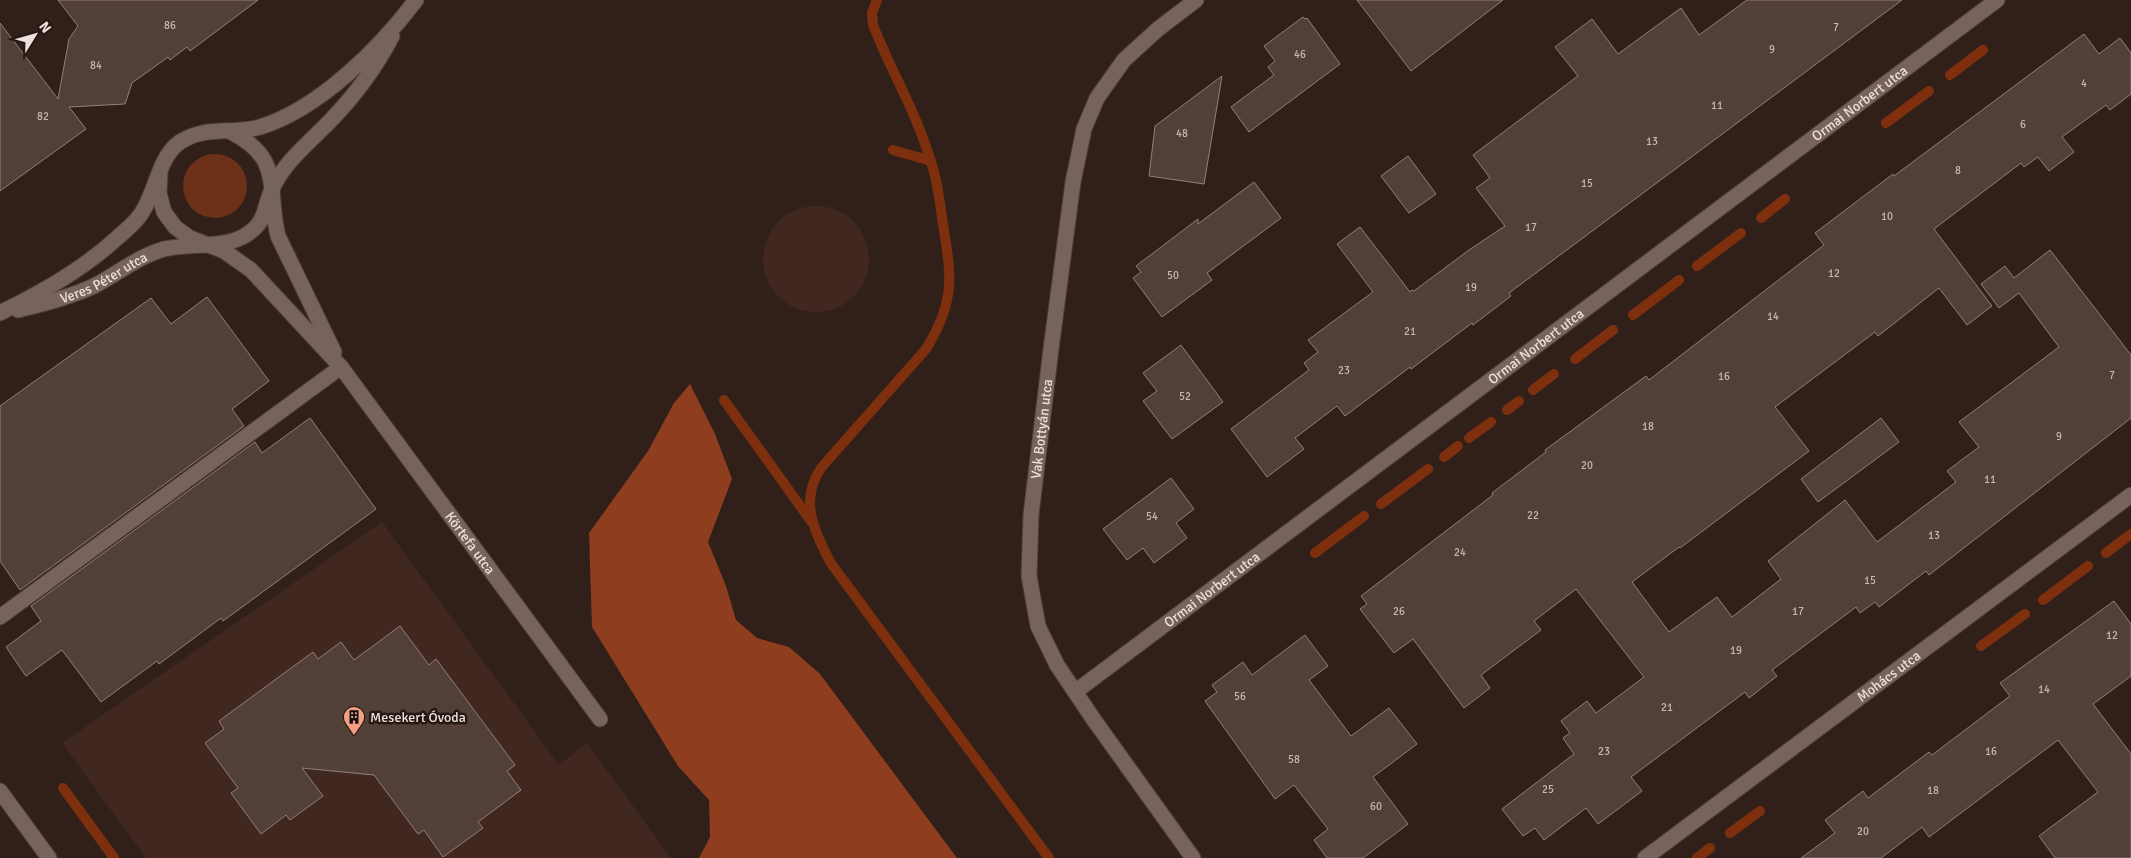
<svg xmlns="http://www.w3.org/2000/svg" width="2131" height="858" font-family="Signika,sans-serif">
<rect width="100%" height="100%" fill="#31201a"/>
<path fill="#402820" d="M763 259a53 53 0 1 1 106 0a53 53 0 1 1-106 0Z
M 382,522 L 559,765 L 587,743 L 671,858 L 146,858 L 62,743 Z"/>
<path fill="#6d3019" d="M183 186a32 32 0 1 1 64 0a32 32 0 1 1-64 0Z"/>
<path fill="#8e3e1e" d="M 690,384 L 715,434 L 732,479 L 708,542 L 726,586 L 736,620 L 757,638 L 789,647 L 820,674 L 957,858 L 699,858 L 710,837 L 709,800 L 678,766 L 592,627 L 589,533 L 648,451 L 674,403 Z"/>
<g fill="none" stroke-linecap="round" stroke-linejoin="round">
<path stroke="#7e2f0d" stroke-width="10" d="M 877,0 L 872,13 L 873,25 C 891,71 917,114 931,162 C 938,182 940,204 943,225 C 952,277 955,302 926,349 L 821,468 C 799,501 814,529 830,562 L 1049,858
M 1950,75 L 1983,50
M 1886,123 L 1929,91
M 893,150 L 931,161
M 1761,218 L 1785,199
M 1697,266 L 1741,233
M 1633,315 L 1679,280
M 1575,359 L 1613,330
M 1533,390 L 1554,374
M 724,400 L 811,521
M 1507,410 L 1519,401
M 1469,438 L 1491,422
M 1444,457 L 1458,446
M 1381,504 L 1428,469
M 1315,553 L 1364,516
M 2106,553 L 2131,534
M 2043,600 L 2088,566
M 1981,646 L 2025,614
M 63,788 L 114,858
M 1730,833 L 1760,811
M 1697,858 L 1710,848"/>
</g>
<path fill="#513f38" stroke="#947f77" d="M 58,0 L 258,0 L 190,51 L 187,47 L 170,60 L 168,57 L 132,83 L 125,104 L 69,107 L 86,129 L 0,191 L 0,23 L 58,99 L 69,39 L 78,26 Z
M 1357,0 L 1503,0 L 1411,71 Z
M 1747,0 L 1902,0 L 1509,293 L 1511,296 L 1473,325 L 1472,323 L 1411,369 L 1410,367 L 1345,416 L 1337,406 L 1295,438 L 1304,449 L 1267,477 L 1231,429 L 1309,370 L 1304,363 L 1318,352 L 1308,340 L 1373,292 L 1337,244 L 1360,227 L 1410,292 L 1412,290 L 1414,291 L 1469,250 L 1505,226 L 1476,188 L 1490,178 L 1473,155 L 1578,76 L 1555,47 L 1592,19 L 1618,54 L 1681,8 L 1699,35 Z
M 1303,17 L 1305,19 L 1307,18 L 1340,64 L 1249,132 L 1231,107 L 1274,75 L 1268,67 L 1275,61 L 1264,46 Z
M 2084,34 L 2099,54 L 2120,38 L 2131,53 L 2131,94 L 2110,110 L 2106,105 L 2062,137 L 2074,152 L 2049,171 L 2038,157 L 2024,167 L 2021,163 L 1934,229 L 1992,306 L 1967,325 L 1939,288 L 1878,336 L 1875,332 L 1775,407 L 1809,451 L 1680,548 L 1679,547 L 1632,582 L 1669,632 L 1717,597 L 1732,617 L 1781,579 L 1768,561 L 1845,500 L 1877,542 L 1956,482 L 1947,471 L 1979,447 L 1959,422 L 2059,347 L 2019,293 L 1999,308 L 1981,284 L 2005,266 L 2014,278 L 2050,250 L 2131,355 L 2131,418 L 1929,575 L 1926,571 L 1879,607 L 1875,602 L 1860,613 L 1856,607 L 1772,670 L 1777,676 L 1749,698 L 1745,692 L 1631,777 L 1642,791 L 1598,824 L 1586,808 L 1544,840 L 1535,828 L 1523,836 L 1502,809 L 1574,754 L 1563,738 L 1570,733 L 1561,721 L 1587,701 L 1596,713 L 1644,677 L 1576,589 L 1534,621 L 1541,630 L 1481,675 L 1490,688 L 1464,708 L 1413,639 L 1394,653 L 1360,609 L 1367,604 L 1361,596 L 1493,495 L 1492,493 L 1546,452 L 1545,450 L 1646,376 L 1649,380 L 1824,245 L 1815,233 L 1893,174 L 1894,176 Z
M 1222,76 L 1204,184 L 1149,176 L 1155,126 Z
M 1408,156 L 1436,194 L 1409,213 L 1381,176 Z
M 1254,182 L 1281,218 L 1207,273 L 1212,280 L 1162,317 L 1133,278 L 1141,272 L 1136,266 L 1198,219 L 1198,224 Z
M 207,297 L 269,381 L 232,409 L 244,426 L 20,590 L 0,561 L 0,406 L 151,298 L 171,324 Z
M 1181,345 L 1223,402 L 1172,439 L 1143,401 L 1157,391 L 1143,373 Z
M 310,418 L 376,509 L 223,621 L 221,618 L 159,664 L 157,661 L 101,702 L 62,650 L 26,676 L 6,647 L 41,621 L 31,606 L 255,442 L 262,453 Z
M 1881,418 L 1899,442 L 1818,502 L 1801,479 Z
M 1171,478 L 1194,509 L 1176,523 L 1187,538 L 1154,563 L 1143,548 L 1127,560 L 1103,529 Z
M 2114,601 L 2131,624 L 2131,676 L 2093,704 L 2131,754 L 2131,858 L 2055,858 L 2039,836 L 2098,792 L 2058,740 L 1929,837 L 1922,827 L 1881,858 L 1801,858 L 1835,833 L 1825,820 L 1863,791 L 1868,798 L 1929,752 L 1932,755 L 2010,696 L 2000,683 Z
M 400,626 L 429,665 L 436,659 L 515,765 L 507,771 L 521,790 L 478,822 L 483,828 L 443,857 L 424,830 L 418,834 L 374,775 L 302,768 L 323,796 L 290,820 L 286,815 L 261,834 L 231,793 L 238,788 L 205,743 L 224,729 L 219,721 L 313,652 L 318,659 L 341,642 L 354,660 Z
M 1305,635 L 1328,666 L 1309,680 L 1351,736 L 1389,708 L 1417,744 L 1373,777 L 1408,824 L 1363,858 L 1327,858 L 1314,840 L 1328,829 L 1294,785 L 1275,799 L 1205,701 L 1217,692 L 1212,685 L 1243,662 L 1252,675 Z"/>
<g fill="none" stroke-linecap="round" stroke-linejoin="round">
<g stroke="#4c3e39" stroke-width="17">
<g id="minor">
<path d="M 231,132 C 284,159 266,187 278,236 L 334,352"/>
<path id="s1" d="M 160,174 L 159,193 L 164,212 L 175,227 L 190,238 L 224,251 L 251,270 L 341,367 L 600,719"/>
<path id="s2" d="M 18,310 C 44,304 70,297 94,286 C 117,274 139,256 164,249 C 189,243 224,249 246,235 C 268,221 263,207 273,187 C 285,161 312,140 332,119 C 356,94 376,67 392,36"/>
<path d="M 0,313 C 42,292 82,270 117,238 C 125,231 135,223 141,214 C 156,193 158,157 180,142 C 206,125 231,135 260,127 C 319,109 380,48 416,0"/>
<path d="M 0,617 L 341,367"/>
<path id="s3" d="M 1075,692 L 1997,0"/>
<path d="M 0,791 L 49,858"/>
<path id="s4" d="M 1193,858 L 1094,720 L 1057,665 L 1038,626 L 1029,576 L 1031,515 L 1051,349 L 1073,182 L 1084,129 L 1097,98 L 1124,60 L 1158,29 L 1196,0"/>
<path id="s5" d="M 1645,858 L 2131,495"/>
</g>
</g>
<use href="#minor" stroke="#78635c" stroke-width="15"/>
</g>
<defs>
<g id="building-pin" transform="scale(1.125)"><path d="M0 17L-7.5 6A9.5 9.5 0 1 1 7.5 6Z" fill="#f3a081" stroke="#271711"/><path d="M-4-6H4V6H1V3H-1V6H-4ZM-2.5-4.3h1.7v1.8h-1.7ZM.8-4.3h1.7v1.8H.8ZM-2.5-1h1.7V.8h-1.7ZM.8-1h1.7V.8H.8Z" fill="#111"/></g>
</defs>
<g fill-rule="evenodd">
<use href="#building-pin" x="354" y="717"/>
</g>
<g text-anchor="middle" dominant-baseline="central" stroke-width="5" stroke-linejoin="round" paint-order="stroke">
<g font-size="11" fill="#c6b8b4">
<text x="170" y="25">86</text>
<text x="1836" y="27">7</text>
<text x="1772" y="49">9</text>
<text x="1300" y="54">46</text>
<text x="96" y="65">84</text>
<text x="2084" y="83">4</text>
<text x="1717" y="105">11</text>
<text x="43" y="116">82</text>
<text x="2023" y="124">6</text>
<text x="1182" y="133">48</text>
<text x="1652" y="141">13</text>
<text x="1958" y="170">8</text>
<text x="1587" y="183">15</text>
<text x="1887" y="216">10</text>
<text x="1531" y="227">17</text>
<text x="1834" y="273">12</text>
<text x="1173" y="275">50</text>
<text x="1471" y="287">19</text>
<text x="1773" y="316">14</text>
<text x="1410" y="331">21</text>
<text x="1344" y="370">23</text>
<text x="2112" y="375">7</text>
<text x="1724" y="376">16</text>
<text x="1185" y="396">52</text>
<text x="1648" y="426">18</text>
<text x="2059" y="436">9</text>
<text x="1587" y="465">20</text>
<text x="1990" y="479">11</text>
<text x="1533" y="515">22</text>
<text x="1152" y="516">54</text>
<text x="1934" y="535">13</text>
<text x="1460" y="552">24</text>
<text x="1870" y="580">15</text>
<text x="1399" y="611">26</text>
<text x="1798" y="611">17</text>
<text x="2112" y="635">12</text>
<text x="1736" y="650">19</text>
<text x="2044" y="689">14</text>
<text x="1240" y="696">56</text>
<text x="1667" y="707">21</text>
<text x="1604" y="751">23</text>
<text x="1991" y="751">16</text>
<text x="1294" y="759">58</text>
<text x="1548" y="789">25</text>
<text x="1933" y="790">18</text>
<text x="1376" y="806">60</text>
<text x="1863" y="831">20</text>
</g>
<g font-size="14" fill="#ede1dd" stroke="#271711">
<text stroke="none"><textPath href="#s3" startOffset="981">Ormai Norbert utca</textPath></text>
<text stroke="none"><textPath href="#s2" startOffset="92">Veres Péter utca</textPath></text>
<text stroke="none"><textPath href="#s3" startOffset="576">Ormai Norbert utca</textPath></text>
<text stroke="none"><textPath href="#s4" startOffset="478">Vak Bottyán utca</textPath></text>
<text stroke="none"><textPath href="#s1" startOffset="496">Körtefa utca</textPath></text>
<text stroke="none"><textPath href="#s3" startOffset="171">Ormai Norbert utca</textPath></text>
<text stroke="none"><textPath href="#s5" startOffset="304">Mohács utca</textPath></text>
</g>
<g font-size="14" fill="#ede1dd" stroke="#271711" text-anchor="start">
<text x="370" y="717">Mesekert Óvoda</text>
</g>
</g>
<g transform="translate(35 35) rotate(53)" stroke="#271711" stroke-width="4" paint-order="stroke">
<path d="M0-4L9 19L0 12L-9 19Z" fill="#ede1dd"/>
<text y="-8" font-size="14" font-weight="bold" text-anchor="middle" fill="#ede1dd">N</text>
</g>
</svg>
